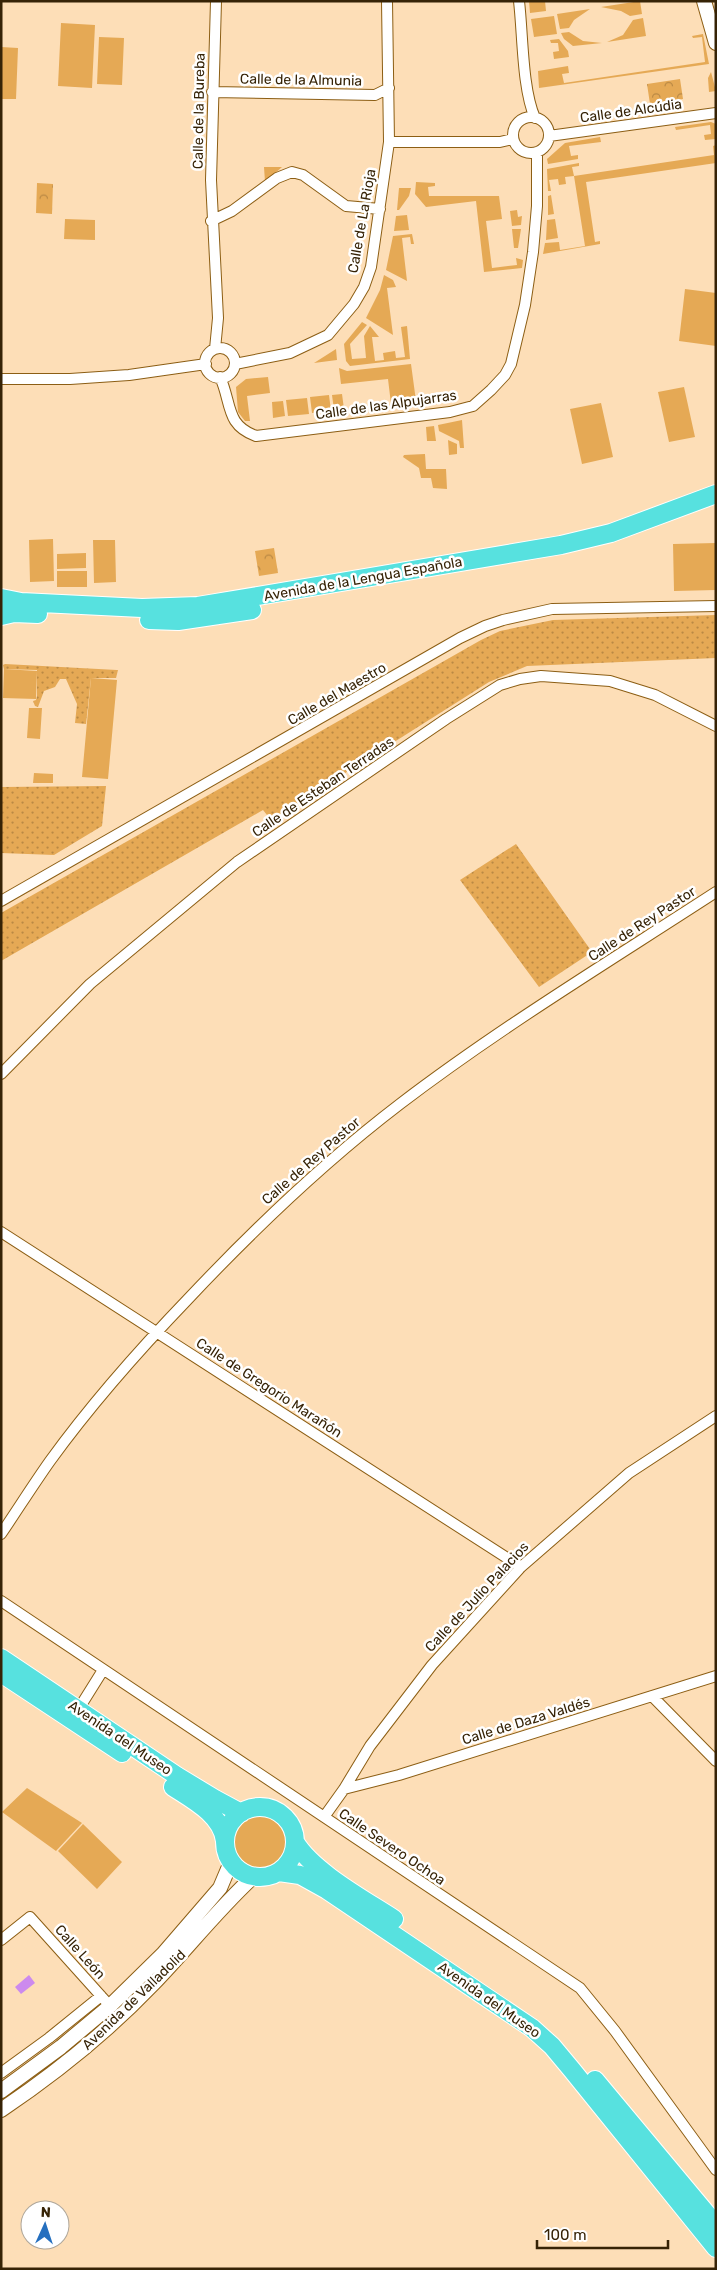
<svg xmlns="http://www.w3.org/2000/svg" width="717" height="2270" font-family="Rubik,sans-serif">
<defs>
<pattern id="grass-dots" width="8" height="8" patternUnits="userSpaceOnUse" patternTransform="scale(1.25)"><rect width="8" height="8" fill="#e5a955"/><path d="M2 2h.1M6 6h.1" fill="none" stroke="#ba8944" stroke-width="1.8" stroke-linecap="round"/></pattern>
<pattern id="park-crowns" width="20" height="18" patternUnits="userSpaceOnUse" patternTransform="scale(1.25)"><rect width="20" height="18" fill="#e5a955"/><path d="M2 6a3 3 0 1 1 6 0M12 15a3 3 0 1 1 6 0" fill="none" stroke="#ba8944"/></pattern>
</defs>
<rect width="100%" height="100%" fill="#fddeb7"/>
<path fill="url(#grass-dots)" d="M 716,615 L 716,658 L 527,666 L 489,682 L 271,820 L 263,810 L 1,961 L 1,913 L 481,640 L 500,631 L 553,620 Z
M 5,664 L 117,670 L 118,670 L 116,678 L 91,678 L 86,724 L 75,723 L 77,704 L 66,679 L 60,679 L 55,687 L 44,691 L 38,707 L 35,706 L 33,701 L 36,700 L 37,696 L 37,670 L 4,669 L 3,665 Z
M 106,786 L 102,826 L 54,855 L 1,853 L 1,787 Z
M 516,844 L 592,952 L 539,987 L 460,880 Z"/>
<path fill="url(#park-crowns)" d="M 680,79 L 683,99 L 650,104 L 647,84 Z
M 37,183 L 53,184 L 52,214 L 36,213 Z
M 274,548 L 278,573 L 259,576 L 255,551 Z"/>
<path fill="#e5a955" d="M 529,1 L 545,1 L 546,11 L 530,13 Z
M 640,1 L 642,14 L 630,16 L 621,11 L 601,7 Z
M 590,9 L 574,20 L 569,28 L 560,29 L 557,14 Z
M 554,16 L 557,34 L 534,37 L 531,19 Z
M 643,18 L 646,36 L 607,42 L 623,35 L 633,20 Z
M 61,23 L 95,25 L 92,88 L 58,86 Z
M 569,32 L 583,41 L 602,43 L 573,46 L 564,39 L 561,33 Z
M 703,34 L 709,64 L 539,88 L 538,71 L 568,66 L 569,73 L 562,74 L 564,83 L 705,62 L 702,37 L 693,38 L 692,36 Z
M 99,37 L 124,38 L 122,85 L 97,84 Z
M 559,39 L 568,51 L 569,57 L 554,59 L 553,52 L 559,51 L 558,43 L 551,43 L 550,40 Z
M 1,47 L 18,48 L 16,99 L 1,99 Z
M 711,72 L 716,91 L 709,92 L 708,78 Z
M 711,122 L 716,124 L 716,139 L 705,140 L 704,135 L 711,134 L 710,125 L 676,130 L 675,127 Z
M 600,137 L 601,142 L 569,146 L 571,156 L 578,155 L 578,159 L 548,164 L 547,159 L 565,143 Z
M 716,145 L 716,163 L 586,182 L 595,242 L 600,241 L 600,244 L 543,254 L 545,243 L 559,242 L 560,250 L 585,246 L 574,176 L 565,177 L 566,184 L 559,185 L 558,179 L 549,180 L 551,191 L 548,191 L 547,169 L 579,163 L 579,166 L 572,167 L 574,176 L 714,155 L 713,146 Z
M 264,167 L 282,167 L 265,182 Z
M 416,182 L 435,183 L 435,186 L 428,187 L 429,196 L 499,196 L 502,219 L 486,221 L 492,268 L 517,265 L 516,258 L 523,260 L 522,268 L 484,272 L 476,201 L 426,207 L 415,194 Z
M 399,188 L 411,188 L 409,196 L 399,210 L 397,210 Z
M 551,195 L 554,214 L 548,215 L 548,196 Z
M 517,210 L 518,217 L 522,216 L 521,225 L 512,226 L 510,211 Z
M 407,215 L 409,230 L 394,231 L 396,216 Z
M 65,219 L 95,220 L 95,240 L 64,239 Z
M 555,219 L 558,238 L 546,240 L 547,220 Z
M 512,229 L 521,229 L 518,248 L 514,248 Z
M 412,234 L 414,244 L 411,244 L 410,237 L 402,238 L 407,281 L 386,270 L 393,236 Z
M 384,275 L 393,280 L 396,287 L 387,288 L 393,335 L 366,318 L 380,290 Z
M 685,289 L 716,293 L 716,346 L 679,341 Z
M 362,322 L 367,325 L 350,344 L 352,359 L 366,358 L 364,336 L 370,326 L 379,337 L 372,337 L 375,361 L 384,360 L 383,353 L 395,351 L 396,358 L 405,357 L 401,327 L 407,326 L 410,359 L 350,366 L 346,361 L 344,344 Z
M 336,349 L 337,360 L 314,363 Z
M 411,364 L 416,401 L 391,404 L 388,379 L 341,384 L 339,368 L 347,371 Z
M 268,377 L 270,393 L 247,396 L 250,421 L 245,421 L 238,412 L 236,387 L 246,379 Z
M 684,387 L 695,437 L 669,442 L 658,392 Z
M 342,394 L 344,409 L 334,410 L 332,395 Z
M 329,395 L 331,411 L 312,413 L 310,397 Z
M 307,398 L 309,414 L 288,416 L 286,400 Z
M 283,401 L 285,416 L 273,418 L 272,402 Z
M 601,403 L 613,457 L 582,464 L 570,409 Z
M 462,420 L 464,448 L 460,448 L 459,441 L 439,431 L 438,425 Z
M 434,426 L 436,441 L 427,441 L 426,427 Z
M 448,440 L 457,444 L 457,454 L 449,455 Z
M 425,454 L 426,469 L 446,469 L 447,489 L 433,488 L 431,478 L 421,478 L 419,468 L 403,457 L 404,455 Z
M 53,539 L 54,581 L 30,582 L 29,540 Z
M 93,540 L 115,540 L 116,582 L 94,583 Z
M 716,543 L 716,590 L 674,591 L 673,544 Z
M 86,553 L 86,568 L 57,569 L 57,554 Z
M 57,571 L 87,571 L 87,587 L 57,587 Z
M 4,669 L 37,671 L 36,699 L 3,698 Z
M 91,678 L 117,680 L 108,779 L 82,777 Z
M 29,708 L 42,708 L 40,739 L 27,738 Z
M 34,773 L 53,774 L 53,783 L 33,783 Z
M 27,1788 L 82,1823 L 56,1851 L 2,1812 Z
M234 1842a26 26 0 1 1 52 0a26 26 0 1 1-52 0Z
M 83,1824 L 122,1862 L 97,1889 L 58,1851 Z"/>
<path fill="#cc8aee" d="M 29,1975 L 35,1983 L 21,1994 L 15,1987 Z"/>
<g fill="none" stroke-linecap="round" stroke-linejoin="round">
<g stroke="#8c5e14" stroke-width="12">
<path id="street" d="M 519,1 C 523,35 522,88 535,118
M 212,92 L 375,95 L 389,88
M513 135a18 18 0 1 1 36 0a18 18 0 1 1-36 0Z
M 549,136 L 716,113
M 389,142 L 500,142 L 513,139
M 211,221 L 232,211 L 277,178 L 292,172 L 303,175 L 346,206 L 380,209
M205 363a15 15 0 1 1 30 0a15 15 0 1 1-30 0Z
M 215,349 L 218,318 L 211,180 L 216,1
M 235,364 L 290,353 L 328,335 L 354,304 L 364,287 L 371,267 L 389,142 L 387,1
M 220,377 C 232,403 225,425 256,436 L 450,412 L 473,406 L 491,390 L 505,375 L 511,364 L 525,305 L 533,252 L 537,206 L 537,153
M 1,379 L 70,379 L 129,375 L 206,364
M 1,901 L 460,638 L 485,626 L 503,620 L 552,609 L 716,606
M 1,1074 L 90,984 L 237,862 L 446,719 L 500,685 L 520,679 L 541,676 L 610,681 L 655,695 L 716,726
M 1,1232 L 521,1567
M 1,1534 C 18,1509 33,1485 50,1461 C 92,1403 140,1349 189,1298 C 255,1228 324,1162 400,1104 C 501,1027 610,961 716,892
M 1,1601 L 580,1988 L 615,2031 L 716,2170
M 652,1696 L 716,1761
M 78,1710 L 103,1670
M 344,1789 L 399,1775 L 716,1676
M 324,1817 L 344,1789 L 370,1746 L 432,1665 L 521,1567 L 629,1473 L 716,1416
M 1,1940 L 30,1917 L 110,2006
M 1,2073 L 49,2038 L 101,1996"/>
</g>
<g stroke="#8c5e14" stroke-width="16">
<path id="secondary" d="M 704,1 L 716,43
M 1,2091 L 61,2047 L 110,2006 L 163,1954 L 220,1888 L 231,1862
M 1,2110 C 56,2073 107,2032 153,1984 C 187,1949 217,1910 254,1876"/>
</g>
<g stroke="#fff" stroke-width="20">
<path id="highway" d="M 1,598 L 21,602 L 142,608 L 198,606 L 561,545 L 611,533 L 716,494
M 1,616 L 14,613 L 38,614
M 149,620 L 178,621 L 252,610
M 1,1658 L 177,1776 L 215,1799 L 241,1813
M 1,1673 L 122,1753
M 173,1787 C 193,1800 222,1815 225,1841
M225 1842a35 35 0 1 1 70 0a35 35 0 1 1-70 0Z
M 295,1842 C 313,1872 365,1900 394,1919
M 279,1872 L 300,1875 L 327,1890 L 532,2028 L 552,2046 L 572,2070 L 716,2248
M 595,2080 L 716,2225"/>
</g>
<use href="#street" stroke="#fff" stroke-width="10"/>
<use href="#secondary" stroke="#fff" stroke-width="14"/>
<use href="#highway" stroke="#57e1df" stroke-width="18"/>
</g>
<g text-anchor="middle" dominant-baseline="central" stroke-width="5" stroke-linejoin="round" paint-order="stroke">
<g font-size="14" fill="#362306" stroke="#fff">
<text transform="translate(301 80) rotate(1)">Calle de la Almunia</text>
<text transform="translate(199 111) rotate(-89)">Calle de la Bureba</text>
<text transform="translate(631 111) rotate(-8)">Calle de Alcúdia</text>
<text transform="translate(362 221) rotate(-80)">Calle de La Rioja</text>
<text transform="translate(386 405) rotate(-8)">Calle de las Alpujarras</text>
<text transform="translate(363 579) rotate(-10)">Avenida de la Lengua Española</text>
<text transform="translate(337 694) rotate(-30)">Calle del Maestro</text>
<text transform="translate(323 787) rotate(-34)">Calle de Esteban Terradas</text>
<text transform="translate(642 924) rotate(-33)">Calle de Rey Pastor</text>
<text transform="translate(311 1161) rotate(-41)">Calle de Rey Pastor</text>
<text transform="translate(269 1388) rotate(33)">Calle de Gregorio Marañón</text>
<text transform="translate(477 1597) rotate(-47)">Calle de Julio Palacios</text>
<text transform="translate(526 1721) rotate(-17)">Calle de Daza Valdés</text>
<text transform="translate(120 1738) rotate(34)">Avenida del Museo</text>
<text transform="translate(392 1847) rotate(34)">Calle Severo Ochoa</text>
<text transform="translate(80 1952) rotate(48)">Calle León</text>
<text transform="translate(134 2000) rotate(-44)">Avenida de Valladolid</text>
<text transform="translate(489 2000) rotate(35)">Avenida del Museo</text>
</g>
</g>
<rect width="717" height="2270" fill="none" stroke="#362306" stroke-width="5"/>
<g transform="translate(45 2225) rotate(3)"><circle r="24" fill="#ffffff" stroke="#afa79b"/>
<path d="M0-4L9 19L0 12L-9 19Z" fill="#256fbf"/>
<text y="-8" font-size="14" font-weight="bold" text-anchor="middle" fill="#362306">N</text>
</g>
<path d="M537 2240v8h131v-8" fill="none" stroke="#362306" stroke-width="2.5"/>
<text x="544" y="2240" font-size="15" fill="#362306" stroke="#ffffff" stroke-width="4" paint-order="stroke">100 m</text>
</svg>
